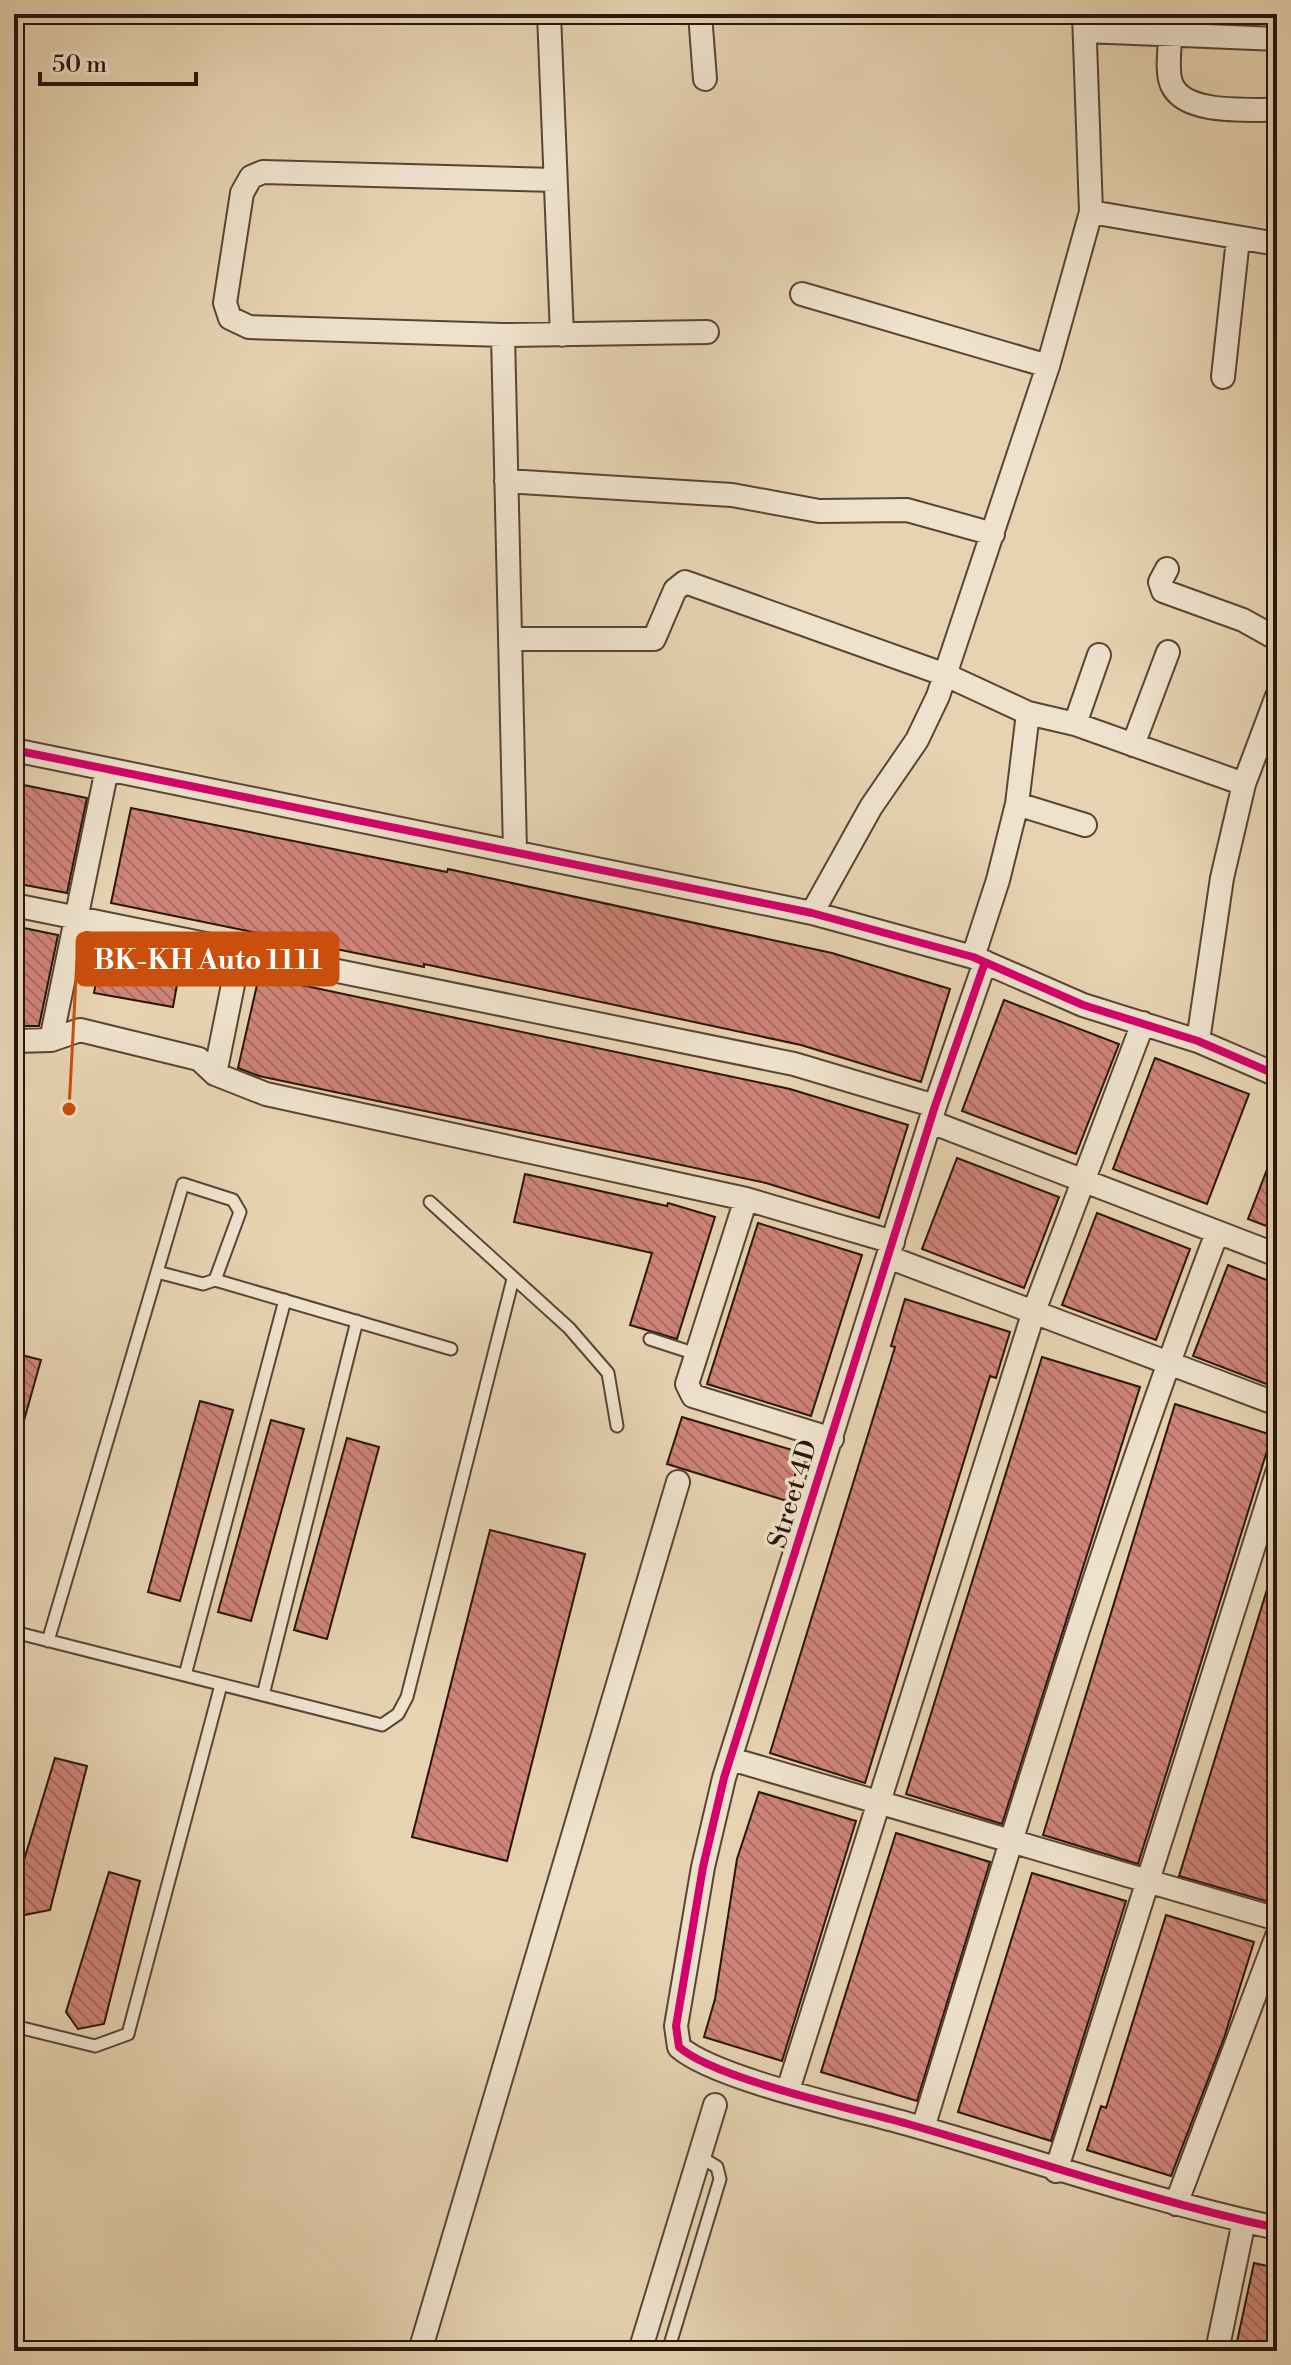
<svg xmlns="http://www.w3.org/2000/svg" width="1291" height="2365" font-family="'Libre Bodoni',serif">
<defs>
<pattern id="building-back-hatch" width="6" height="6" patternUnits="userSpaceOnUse" patternTransform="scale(2)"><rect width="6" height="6" fill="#cf8479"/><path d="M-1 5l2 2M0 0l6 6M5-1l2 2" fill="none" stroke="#a86b62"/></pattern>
</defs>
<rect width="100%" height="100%" fill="#e7d3b2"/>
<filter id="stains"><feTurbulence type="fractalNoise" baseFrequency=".0025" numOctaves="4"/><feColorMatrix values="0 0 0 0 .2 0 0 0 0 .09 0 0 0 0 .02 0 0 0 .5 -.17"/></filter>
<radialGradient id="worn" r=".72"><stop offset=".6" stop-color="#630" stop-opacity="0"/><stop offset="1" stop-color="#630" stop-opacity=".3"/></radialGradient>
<path fill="url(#building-back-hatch)" stroke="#28160d" stroke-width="2" d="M 14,783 L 87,798 L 67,893 L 14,883 Z
M 131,808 L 447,872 L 448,869 L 832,953 L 950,989 L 921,1082 L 801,1045 L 424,964 L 424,967 L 111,903 Z
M 14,926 L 58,935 L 39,1026 L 14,1026 Z
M 99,965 L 178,979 L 173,1007 L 94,993 Z
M 259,976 L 790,1089 L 908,1125 L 879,1218 L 766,1183 L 259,1076 L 238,1068 Z
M 1004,1000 L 1119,1044 L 1076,1154 L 962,1111 Z
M 1155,1058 L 1249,1094 L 1207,1204 L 1113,1169 Z
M 1276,1146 L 1277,1146 L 1277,1230 L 1248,1219 Z
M 957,1158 L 1059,1197 L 1024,1288 L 922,1249 Z
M 525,1174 L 667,1206 L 668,1203 L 715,1217 L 677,1339 L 630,1325 L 652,1253 L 514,1222 Z
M 1097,1213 L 1190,1249 L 1156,1340 L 1062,1305 Z
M 758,1223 L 862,1255 L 811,1416 L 707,1384 Z
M 1228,1265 L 1277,1284 L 1277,1388 L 1193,1356 Z
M 905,1299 L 1010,1332 L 996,1378 L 990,1376 L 865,1783 L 770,1753 L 895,1347 L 891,1346 Z
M 14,1353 L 41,1360 L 19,1438 L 14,1437 Z
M 1042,1357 L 1140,1387 L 1002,1824 L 906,1794 Z
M 200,1401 L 233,1410 L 180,1601 L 148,1592 Z
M 1175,1404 L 1272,1435 L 1138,1864 L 1043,1835 Z
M 682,1417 L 802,1453 L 787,1501 L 667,1464 Z
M 271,1420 L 304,1429 L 251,1621 L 218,1612 Z
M 347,1438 L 379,1447 L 327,1639 L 294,1630 Z
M 490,1530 L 585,1554 L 507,1861 L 412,1837 Z
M 1273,1570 L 1277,1570 L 1277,1890 L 1273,1903 L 1179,1876 Z
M 55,1758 L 87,1766 L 50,1910 L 24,1915 L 14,1893 Z
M 759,1792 L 856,1821 L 782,2061 L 704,2037 L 715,1999 L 737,1859 Z
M 896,1833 L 990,1862 L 917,2101 L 821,2072 Z
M 109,1872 L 140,1881 L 104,2024 L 78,2029 L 66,2012 Z
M 1032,1873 L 1126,1901 L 1051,2141 L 958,2112 Z
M 1166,1915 L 1254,1942 L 1224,2038 L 1171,2176 L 1087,2150 L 1101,2106 L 1106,2108 Z
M 1254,2263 L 1277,2268 L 1277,2351 L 1235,2351 Z"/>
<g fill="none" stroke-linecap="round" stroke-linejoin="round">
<g stroke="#584536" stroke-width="15">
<path id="lane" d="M 430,1202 L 569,1328 L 608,1373 L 617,1426
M 215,1280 L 451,1349
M 650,1339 L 696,1354
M 14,1632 L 382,1725 L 398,1714 L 407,1697 L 513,1279
M 48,1641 L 183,1184 L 233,1200 L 240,1212 L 215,1280 L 203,1284 L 157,1272
M 185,1675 L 285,1300
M 263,1695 L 357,1321
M 14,2026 L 95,2046 L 128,2034 L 221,1685
M 668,2351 L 720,2179 L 717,2167 L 699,2156"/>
</g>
<g stroke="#584536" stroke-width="26">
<path id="street" d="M 549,14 L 562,335
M 700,14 L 705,79
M 1086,31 L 1277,39
M 1170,35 C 1170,49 1166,73 1172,85 C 1185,115 1249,109 1277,110
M 555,180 L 263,172 L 251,177 L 242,193 L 225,303 L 230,318 L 249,327 L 503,335 L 707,332
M 1091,212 L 1277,244
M 802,294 L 1048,366
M 503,335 L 515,851
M 1223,377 L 1238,239
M 506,481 L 732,495 L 819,511 L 907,510 L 993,534
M 1167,569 L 1160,582 L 1163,591 L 1243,620 L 1277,639
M 512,639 L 654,639 L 675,590 L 685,582 L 946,675 L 1028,713 L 1075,724 L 1244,784
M 1075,724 L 1099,655
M 1133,745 L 1168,652
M 14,750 L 812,913 L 973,957 L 1083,1005 L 1198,1041 L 1277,1075
M 1017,804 L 1085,825
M 14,905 L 794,1064 L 935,1106
M 812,913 L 871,807 L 917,740 L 938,696 L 1048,366 L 1091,212 L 1084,14
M 973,957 L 998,880 L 1017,804 L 1028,713
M 985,962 L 935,1106 L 724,1778 L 703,1867 L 676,2026 L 679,2047 C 715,2079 855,2109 908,2124 C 1031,2159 1152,2201 1277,2228
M 51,1040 L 107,769
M 14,1041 L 51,1040 L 80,1030 L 199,1059 L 215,1074 L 266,1094 L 746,1199 L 893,1242
M 1198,1041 L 1222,878 L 1244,784 L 1277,696
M 215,1074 L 240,950
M 931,1122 L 1277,1255
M 746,1199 L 687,1384 L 693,1396 L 832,1439
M 888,1257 L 1277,1404
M 731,1759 L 1277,1919
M 788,2090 L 1034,1311 L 1143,1023
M 923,2128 C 1015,1828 1105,1526 1217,1233
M 1056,2171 L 1277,1473
M 1176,2204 L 1277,1936
M 420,2351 L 678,1482
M 640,2351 L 715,2105
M 1217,2351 L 1244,2221"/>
</g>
<use href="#lane" stroke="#efe2cd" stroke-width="11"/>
<use href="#street" stroke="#efe2cd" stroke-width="22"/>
<g stroke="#efe2cd" stroke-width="13">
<path id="cycleway" d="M 14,750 L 812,913 L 973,957 L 1083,1005 L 1198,1041 L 1277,1075
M 985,962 L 935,1106 L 724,1778 L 703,1867 L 676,2026 L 679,2047 C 715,2079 855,2109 908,2124 C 1031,2159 1152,2201 1277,2228"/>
</g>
<use href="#cycleway" stroke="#d6006c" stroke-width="8"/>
</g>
<g text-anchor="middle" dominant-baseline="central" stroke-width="7" stroke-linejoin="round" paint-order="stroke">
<g font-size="26" fill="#28160d" stroke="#efe2cd">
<text transform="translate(793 1494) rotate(-73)">Street 4D</text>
</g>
</g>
<path fill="none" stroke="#cb4f0c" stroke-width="3" d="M69 1109L77 959"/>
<circle fill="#cb4f0c" stroke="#efe2cd" stroke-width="3" cx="69" cy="1109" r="8"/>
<rect fill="#cb4f0c" stroke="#cb4f0c" stroke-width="3" x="77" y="933" width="261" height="52" rx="8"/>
<g font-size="28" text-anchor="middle" font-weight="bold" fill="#fff">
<text x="208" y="969">BK-KH Auto 1111</text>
</g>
<rect width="1291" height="2365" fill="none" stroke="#e7d3b2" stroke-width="48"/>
<rect x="16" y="16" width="1259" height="2333" fill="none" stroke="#28160d" stroke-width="4"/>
<rect x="24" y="24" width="1243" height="2317" fill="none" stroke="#28160d" stroke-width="2"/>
<path d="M40 72v12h156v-12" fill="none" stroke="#28160d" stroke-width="4"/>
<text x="52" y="72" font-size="24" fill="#28160d" stroke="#efe2cd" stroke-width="6" paint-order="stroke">50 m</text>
<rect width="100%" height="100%" filter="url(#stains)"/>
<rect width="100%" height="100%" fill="url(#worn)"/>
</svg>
